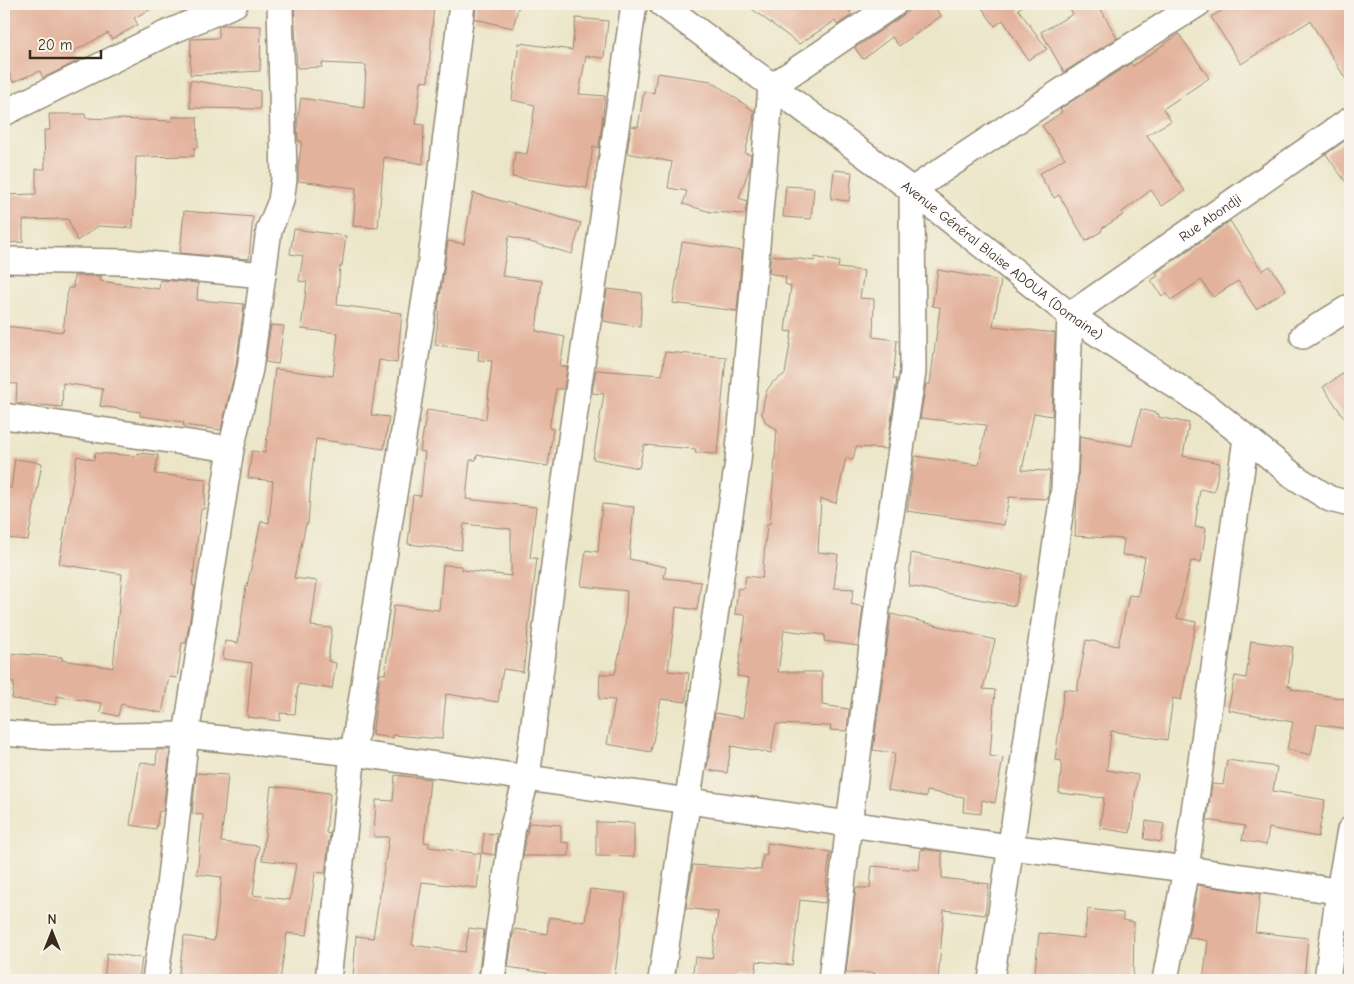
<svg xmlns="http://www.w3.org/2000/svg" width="1354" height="984" font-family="'Comic Neue',sans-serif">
<rect width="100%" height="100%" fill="#f7f3e8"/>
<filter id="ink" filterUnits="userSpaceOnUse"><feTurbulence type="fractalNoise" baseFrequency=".02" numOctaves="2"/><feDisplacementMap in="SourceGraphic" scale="10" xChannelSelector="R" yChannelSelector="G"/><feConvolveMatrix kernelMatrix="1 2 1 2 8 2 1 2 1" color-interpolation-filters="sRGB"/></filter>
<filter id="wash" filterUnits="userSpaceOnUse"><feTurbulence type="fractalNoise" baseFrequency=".0096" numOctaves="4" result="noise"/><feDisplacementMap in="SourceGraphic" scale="20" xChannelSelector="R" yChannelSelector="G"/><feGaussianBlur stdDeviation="1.12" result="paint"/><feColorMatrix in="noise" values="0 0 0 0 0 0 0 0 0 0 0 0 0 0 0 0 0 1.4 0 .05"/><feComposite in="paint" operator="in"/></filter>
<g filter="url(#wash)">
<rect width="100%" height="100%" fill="#ece6c9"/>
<g id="blocks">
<path fill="#e3b29c" d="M 4,4 L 160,4 L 134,18 L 138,25 L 112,39 L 108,33 L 74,51 L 78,61 L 43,78 L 40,71 L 13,82 L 4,60 Z
M 294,4 L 337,7 L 337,4 L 434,4 L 428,82 L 421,81 L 416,124 L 424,125 L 423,164 L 384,157 L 378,228 L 353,226 L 356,188 L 298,181 L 298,167 L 302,141 L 298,141 L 297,123 L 301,98 L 364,108 L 366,65 L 322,63 L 322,67 L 297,68 Z
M 476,4 L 519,4 L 513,28 L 475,19 Z
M 745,4 L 863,4 L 849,12 L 852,15 L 837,25 L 835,21 L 799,44 Z
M 916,4 L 932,4 L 941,16 L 899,46 L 892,37 L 863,59 L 855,48 L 902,16 Z
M 979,4 L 1026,4 L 1018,9 L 1047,49 L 1028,60 L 1003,20 L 995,26 Z
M 1066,4 L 1098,4 L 1117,38 L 1064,72 L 1041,32 L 1073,14 Z
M 1233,4 L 1350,4 L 1350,86 L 1310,21 L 1241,64 L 1211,17 Z
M 576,18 L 608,21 L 604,58 L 586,56 L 579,94 L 605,96 L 599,148 L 593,146 L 587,188 L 512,177 L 515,152 L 527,154 L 535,105 L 512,100 L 519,43 L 572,50 Z
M 223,25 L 261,26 L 260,71 L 190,75 L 191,39 L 219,38 L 219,26 Z
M 1179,34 L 1209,78 L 1163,109 L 1171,121 L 1147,135 L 1185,191 L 1162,206 L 1151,190 L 1121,213 L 1123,215 L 1101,229 L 1102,231 L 1086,241 L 1059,195 L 1054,198 L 1039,174 L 1065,158 L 1042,126 L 1062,112 L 1060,109 L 1131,63 L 1133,66 Z
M 657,73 L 711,81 L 754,111 L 753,122 L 745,153 L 751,155 L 749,169 L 739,198 L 747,201 L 745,214 L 711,212 L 683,204 L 687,191 L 668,188 L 672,162 L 627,153 L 631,126 L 638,127 L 644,91 L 654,93 Z
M 190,80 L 260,91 L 260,109 L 190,108 Z
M 49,114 L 85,114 L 86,118 L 172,121 L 172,117 L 197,117 L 198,147 L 194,148 L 194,156 L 136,157 L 133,228 L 98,226 L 77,241 L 68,219 L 23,220 L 23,242 L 4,243 L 4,195 L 36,194 L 36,169 L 45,169 L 44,130 L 50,130 Z
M 1350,137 L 1350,188 L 1326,154 Z
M 834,170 L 852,172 L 849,201 L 831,199 Z
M 786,186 L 814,188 L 811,219 L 783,217 Z
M 473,193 L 581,223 L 572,254 L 509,236 L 502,276 L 542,281 L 536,331 L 565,337 L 560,366 L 567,367 L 564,389 L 556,389 L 549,428 L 553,429 L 548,466 L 477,455 L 476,460 L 470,460 L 466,499 L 536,507 L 530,558 L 537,558 L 523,672 L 503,669 L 498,702 L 446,694 L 442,739 L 393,735 L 393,738 L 372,735 L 380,674 L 385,674 L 394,605 L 439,610 L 443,565 L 462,566 L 462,570 L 511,576 L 511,529 L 464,524 L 461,550 L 408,544 L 413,495 L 421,496 L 425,452 L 420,451 L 427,410 L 486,419 L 492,361 L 478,360 L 479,350 L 435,345 L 439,311 L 438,311 L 448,241 L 464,244 Z
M 184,211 L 253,217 L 249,259 L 180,253 Z
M 1230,221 L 1262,271 L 1270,266 L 1286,290 L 1256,309 L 1238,281 L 1213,297 L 1201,280 L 1171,300 L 1166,293 L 1162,296 L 1151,280 L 1158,276 L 1156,273 Z
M 294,229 L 346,236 L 342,266 L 340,266 L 337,305 L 402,313 L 397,363 L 379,360 L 371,415 L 389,417 L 384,449 L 316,439 L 311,479 L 308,524 L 306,524 L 294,578 L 317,581 L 311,626 L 332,628 L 328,661 L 336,663 L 332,689 L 298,684 L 295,714 L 280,713 L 280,721 L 247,717 L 252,663 L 223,659 L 225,641 L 238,643 L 246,586 L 247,586 L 261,521 L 269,523 L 273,481 L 248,478 L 252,451 L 265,453 L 275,369 L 333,376 L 338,333 L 301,329 L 307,282 L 299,281 L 303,256 L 290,254 Z
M 682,242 L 742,251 L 737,311 L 673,303 Z
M 771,255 L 814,261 L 815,257 L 839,262 L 838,268 L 864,271 L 860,298 L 874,299 L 873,337 L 897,340 L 893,379 L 897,379 L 887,449 L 856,447 L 853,460 L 846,458 L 836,503 L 821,499 L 818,552 L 838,554 L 834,588 L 854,589 L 851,604 L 863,607 L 858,646 L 824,641 L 825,635 L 784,630 L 778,672 L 822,672 L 822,705 L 849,709 L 847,731 L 830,730 L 831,726 L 776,724 L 771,753 L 731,746 L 727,773 L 707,770 L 715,713 L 743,718 L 749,678 L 737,676 L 746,615 L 735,614 L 738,588 L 744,589 L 746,576 L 762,578 L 767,524 L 770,524 L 777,430 L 766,423 L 762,414 L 764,400 L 767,390 L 773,382 L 785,374 L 792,332 L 785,331 L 791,286 L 785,284 L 786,277 L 769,273 Z
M 938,270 L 1001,281 L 993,326 L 1055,333 L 1052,416 L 1034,413 L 1022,470 L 1050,471 L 1048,499 L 1009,497 L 1004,525 L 907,511 L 915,456 L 979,465 L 986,425 L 920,418 L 926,384 L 930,384 L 940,307 L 932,306 Z
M 74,276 L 101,276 L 100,281 L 159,289 L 160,280 L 198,283 L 197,300 L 244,304 L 236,366 L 221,430 L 183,425 L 184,422 L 140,416 L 140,412 L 100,406 L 103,389 L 63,383 L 62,407 L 16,403 L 17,384 L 4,383 L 4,326 L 63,332 L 68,288 L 73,288 Z
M 607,289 L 642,293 L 640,327 L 603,321 Z
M 271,325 L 284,326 L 278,364 L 265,362 Z
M 665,352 L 726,357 L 717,454 L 695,453 L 696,449 L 644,445 L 639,468 L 593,459 L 604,394 L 592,393 L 596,370 L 662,375 Z
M 1350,369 L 1350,426 L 1323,387 Z
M 1141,409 L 1159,414 L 1158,417 L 1189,423 L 1183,456 L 1220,463 L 1214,492 L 1200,489 L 1195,527 L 1206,528 L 1204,543 L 1201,562 L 1191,561 L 1177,618 L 1196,622 L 1181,700 L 1173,698 L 1167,740 L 1111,731 L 1107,770 L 1138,775 L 1130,833 L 1100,828 L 1104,798 L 1059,793 L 1062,761 L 1055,760 L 1064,689 L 1077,691 L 1086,640 L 1118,646 L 1129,595 L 1138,596 L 1145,557 L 1122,555 L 1124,539 L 1075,536 L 1080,436 L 1132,446 Z
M 95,453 L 138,456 L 138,453 L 158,455 L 155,474 L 206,479 L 204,509 L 201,509 L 192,585 L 195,586 L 186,643 L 182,643 L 177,678 L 169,677 L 162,713 L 121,704 L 118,716 L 100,712 L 102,703 L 56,696 L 56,705 L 12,699 L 14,683 L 4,681 L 4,653 L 62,657 L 62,660 L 113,668 L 122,574 L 59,564 L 77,456 L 94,460 Z
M 15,459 L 42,463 L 28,540 L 4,538 L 4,487 L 11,488 Z
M 602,504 L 634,507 L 629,559 L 666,567 L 664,578 L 701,582 L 697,610 L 676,607 L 668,671 L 689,673 L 686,702 L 661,699 L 651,752 L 607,744 L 615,700 L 599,699 L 600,674 L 615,674 L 625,627 L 627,591 L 581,586 L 586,550 L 598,552 Z
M 911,553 L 1022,574 L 1015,606 L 909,586 Z
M 891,614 L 995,640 L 983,689 L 995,690 L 990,756 L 1003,758 L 995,803 L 982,800 L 981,814 L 963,812 L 964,797 L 927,791 L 926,797 L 888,790 L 895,753 L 873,750 Z
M 1251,641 L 1293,647 L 1288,686 L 1292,687 L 1291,689 L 1350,700 L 1350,712 L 1347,729 L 1317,724 L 1311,755 L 1287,749 L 1293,722 L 1228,710 L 1235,676 L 1246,678 Z
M 157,750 L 170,750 L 163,811 L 159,811 L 156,829 L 130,825 L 140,762 L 156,764 Z
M 1227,760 L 1277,767 L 1273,791 L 1325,800 L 1318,837 L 1269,828 L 1266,845 L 1242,840 L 1245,826 L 1207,820 L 1212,784 L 1223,785 Z
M 196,773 L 228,775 L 221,842 L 259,846 L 253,895 L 290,900 L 296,864 L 262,860 L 271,786 L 330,793 L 326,833 L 330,834 L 325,873 L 315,872 L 307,935 L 287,933 L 280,980 L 178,980 L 184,936 L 214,941 L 222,877 L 197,874 L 203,815 L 192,814 Z
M 395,775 L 430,779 L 424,842 L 429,843 L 429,847 L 481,854 L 477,888 L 422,882 L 412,945 L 465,952 L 469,928 L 484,930 L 478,980 L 353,980 L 356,936 L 373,938 L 389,837 L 374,837 L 376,800 L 393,801 Z
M 1146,821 L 1164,824 L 1161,842 L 1144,839 Z
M 596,822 L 634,823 L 634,857 L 596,856 Z
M 529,823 L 561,825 L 561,842 L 569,843 L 569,856 L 523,856 Z
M 484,833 L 497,834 L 495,855 L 482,853 Z
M 767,843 L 830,852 L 826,886 L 827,886 L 825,903 L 800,900 L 792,965 L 757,961 L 755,975 L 740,973 L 739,980 L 692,980 L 695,957 L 712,959 L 718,912 L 686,908 L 693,865 L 761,870 L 763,854 L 767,855 Z
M 921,849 L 942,852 L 942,878 L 989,884 L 985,915 L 944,910 L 938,980 L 908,980 L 908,977 L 875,976 L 875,973 L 846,973 L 856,888 L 870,888 L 872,866 L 919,870 Z
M 1198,885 L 1260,894 L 1255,932 L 1308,938 L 1304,980 L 1203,980 L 1208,941 L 1188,937 Z
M 590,889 L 626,893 L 614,980 L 545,980 L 546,973 L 508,967 L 513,934 L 514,934 L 515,929 L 547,934 L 549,917 L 585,922 Z
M 1088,909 L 1123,913 L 1123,920 L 1134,922 L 1133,980 L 1034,980 L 1039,933 L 1084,938 Z
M 107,953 L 142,958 L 139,980 L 104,980 Z"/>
</g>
</g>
<g filter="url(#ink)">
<use href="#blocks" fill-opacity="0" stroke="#948874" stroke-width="1"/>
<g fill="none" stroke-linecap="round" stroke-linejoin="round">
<g stroke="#948874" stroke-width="28">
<g id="minor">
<path id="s1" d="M 662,4 L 912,190 L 1070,315 L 1212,410 L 1295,477 L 1330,499 L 1350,504"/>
<path d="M 4,113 L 165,34 L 235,4"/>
<path d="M 4,260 L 125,262 L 263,275"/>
<path d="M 1303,336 L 1350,307"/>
<path d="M 4,416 L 231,449"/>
<path d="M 4,733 L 51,737 L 186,735 L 353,753 L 1010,847 L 1186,869 L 1350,893"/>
<path d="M 155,980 L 169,886 L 186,735 L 231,449 L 250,369 L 269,230 L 281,201 L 284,179 L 280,4"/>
<path d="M 328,980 L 353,753 L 430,267 L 462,4"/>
<path d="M 492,980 L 513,826 L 527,778 L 563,494 L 634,4"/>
<path d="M 661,980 L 738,461 L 771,87 L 894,4"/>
<path d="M 831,980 L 849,824 L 880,585 L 913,372 L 912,190 L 1098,67 L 1198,4"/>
<path id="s2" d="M 991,980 L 1064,488 L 1070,315 L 1350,120"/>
<path d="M 1165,980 L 1186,869 L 1246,438"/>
<path d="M 1327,980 L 1339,891 L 1350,830"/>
</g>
</g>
<use href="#minor" stroke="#fff" stroke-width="25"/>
</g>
</g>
<g text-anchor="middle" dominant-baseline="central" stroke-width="4" stroke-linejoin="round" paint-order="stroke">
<g font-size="14" fill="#3b2a1e" stroke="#f7f3e8">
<text stroke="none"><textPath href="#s2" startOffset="841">Rue Abondji</textPath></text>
<text stroke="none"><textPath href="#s1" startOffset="426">Avenue Général Blaise ADOUA (Domaine)</textPath></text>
</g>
</g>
<rect width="1354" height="984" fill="none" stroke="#f7f3e8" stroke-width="20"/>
<g transform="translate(52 932)" stroke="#f7f3e8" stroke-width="4" paint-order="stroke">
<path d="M0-4L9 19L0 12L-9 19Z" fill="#3b2a1e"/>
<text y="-8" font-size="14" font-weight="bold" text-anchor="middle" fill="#3b2a1e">N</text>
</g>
<path d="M30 50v8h71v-8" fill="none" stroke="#3b2a1e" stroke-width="2.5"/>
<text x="38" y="50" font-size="15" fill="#3b2a1e" stroke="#f7f3e8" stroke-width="4" paint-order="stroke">20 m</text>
</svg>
